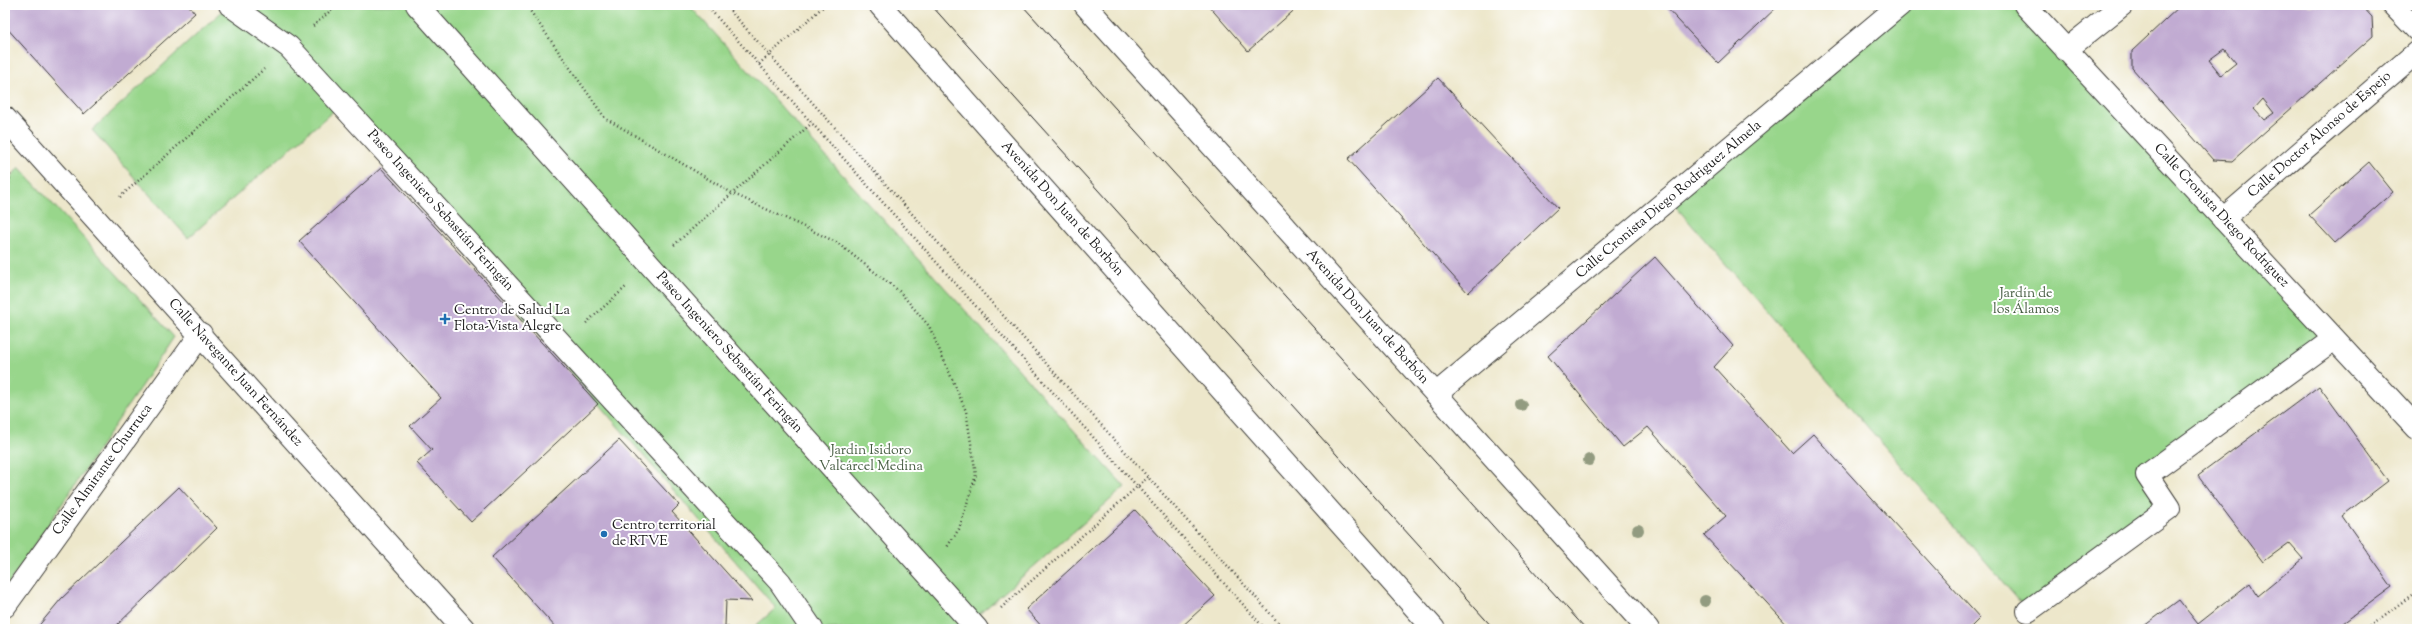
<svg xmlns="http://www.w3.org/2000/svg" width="2422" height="634" font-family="'Sorts Mill Goudy',serif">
<rect width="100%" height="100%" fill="#fff"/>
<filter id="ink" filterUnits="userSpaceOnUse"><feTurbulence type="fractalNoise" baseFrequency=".025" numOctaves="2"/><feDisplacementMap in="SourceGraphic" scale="8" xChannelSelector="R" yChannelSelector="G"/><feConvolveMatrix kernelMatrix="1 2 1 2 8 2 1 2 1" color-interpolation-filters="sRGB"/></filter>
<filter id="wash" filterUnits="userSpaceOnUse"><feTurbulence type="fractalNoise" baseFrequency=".012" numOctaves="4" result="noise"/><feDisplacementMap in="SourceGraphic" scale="16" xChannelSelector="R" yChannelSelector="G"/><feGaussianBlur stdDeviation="0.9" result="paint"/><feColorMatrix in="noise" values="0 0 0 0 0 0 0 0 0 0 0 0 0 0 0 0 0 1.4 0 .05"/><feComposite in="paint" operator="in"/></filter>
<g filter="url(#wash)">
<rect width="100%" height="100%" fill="#ede7cb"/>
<path fill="#98d68b" stroke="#5a7954" d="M 229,5 L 689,5 L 1125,487 L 962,629 L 752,629 L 776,608 L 339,106 L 188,238 L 92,130 Z
M 1900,5 L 2025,5 L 2334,339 L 2147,474 L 2169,508 L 2028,611 L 1670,200 Z
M 19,167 L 174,337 L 5,589 L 5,185 Z"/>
<g id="blocks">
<path fill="#c1abd2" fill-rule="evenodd" d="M 5,5 L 188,5 L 195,13 L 84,114 L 5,26 Z
M 1208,5 L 1300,5 L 1248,51 Z
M 1664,5 L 1779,5 L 1718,63 Z
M 2181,5 L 2361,5 L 2372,17 L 2373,36 L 2232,161 L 2213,160 L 2132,68 L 2132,51 ZM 2224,49 L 2236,63 L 2221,75 L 2209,60 ZM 2263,99 L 2274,113 L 2264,120 L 2254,109 Z
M 1438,78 L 1558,208 L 1468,293 L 1348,159 Z
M 2369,162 L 2393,192 L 2335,243 L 2309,215 Z
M 381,168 L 598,404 L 471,522 L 417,463 L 432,450 L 410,426 L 441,398 L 299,241 Z
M 1655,257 L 1733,346 L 1714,367 L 1792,453 L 1813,434 L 1980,618 L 1969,629 L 1791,629 L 1704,535 L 1726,516 L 1648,427 L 1623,447 L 1548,356 Z
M 2319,386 L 2388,481 L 2342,516 L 2392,587 L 2335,629 L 2140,629 L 2179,600 L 2198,624 L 2250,583 L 2258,596 L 2303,559 L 2289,543 L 2263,562 L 2198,476 Z
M 619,440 L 679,505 L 672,512 L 752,601 L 726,600 L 725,626 L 734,629 L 557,629 L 492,557 Z
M 179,487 L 217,528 L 113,629 L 36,629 L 61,599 Z
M 1135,510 L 1215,596 L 1179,629 L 1044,629 L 1026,609 Z"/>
</g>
</g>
<g filter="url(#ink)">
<use href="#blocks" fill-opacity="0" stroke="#3b3a36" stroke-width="1"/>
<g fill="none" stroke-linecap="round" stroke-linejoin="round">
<g stroke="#3b3a36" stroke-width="24">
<path id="street" d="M 230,5 L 289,47 L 780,582 L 812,629
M 417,5 L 977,629
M 2025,5 L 2417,428
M 2393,5 L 2417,30
M 2066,50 L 2122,5
M 5,118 L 464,629
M 2223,219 L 2417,52
M 1436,394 L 1900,5
M 5,606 L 201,334
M 2028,611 L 2169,508 L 2147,475 L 2334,339"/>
</g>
<g stroke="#3b3a36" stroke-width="24">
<path id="primary" d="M 880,5 L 1434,629
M 1085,5 L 1648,629"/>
</g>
<path stroke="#3b3a36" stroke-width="2.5" stroke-dasharray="1 3" stroke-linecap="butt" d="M 526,5 L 605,118 L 732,193 L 836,242 L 899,291 L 929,326 L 966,411 L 976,475 L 959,529 L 947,547
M 706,5 L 1265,629
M 725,5 L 1284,629
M 313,26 L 337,5
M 759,64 L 825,5
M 120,197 L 264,69
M 5,219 L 10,174
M 674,245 L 812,123
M 586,323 L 627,286
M 1001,608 L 1148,477
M 2366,629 L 2417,591"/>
<use href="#street" stroke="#fff" stroke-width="22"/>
<use href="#primary" stroke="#fff" stroke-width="22"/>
<path stroke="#1c1c1c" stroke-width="1" d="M 931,5 L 1494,629
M 1022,5 L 1586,629"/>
</g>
<g fill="#929b80">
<circle cx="1521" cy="405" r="6"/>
<circle cx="1589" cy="460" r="6"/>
<circle cx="1638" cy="530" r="6"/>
<circle cx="1705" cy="601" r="6"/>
</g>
</g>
<g fill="#1f6fb2" stroke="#fff" stroke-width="1.5">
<path d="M443 313h4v4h4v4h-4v4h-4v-4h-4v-4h4z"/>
<circle cx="604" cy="534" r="4"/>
</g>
<g text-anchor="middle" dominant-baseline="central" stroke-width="4" stroke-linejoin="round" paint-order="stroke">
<g font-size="14" fill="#1c1c1c" stroke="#fff">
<text transform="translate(2320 135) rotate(-41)">Calle Doctor Alonso de Espejo</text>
<text transform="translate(1669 200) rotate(-40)">Calle Cronista Diego Rodriguez Almela</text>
<text transform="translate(1062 209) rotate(48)">Avenida Don Juan de Borbón</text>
<text transform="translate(440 211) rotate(48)">Paseo Ingeniero Sebastián Feringán</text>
<text transform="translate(2221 216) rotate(47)">Calle Cronista Diego Rodríguez</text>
<text transform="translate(1367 317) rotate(48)">Avenida Don Juan de Borbón</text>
<text transform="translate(729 353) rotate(48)">Paseo Ingeniero Sebastián Feringán</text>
<text transform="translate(235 373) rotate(48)">Calle Navegante Juan Fernández</text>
<text transform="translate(103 470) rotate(-54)">Calle Almirante Churruca</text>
</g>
<g font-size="14" fill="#475d43" stroke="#fff">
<text x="2026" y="294">Jardín de<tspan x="2026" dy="16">los Álamos</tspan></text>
<text x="871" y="451">Jardin Isidoro<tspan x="871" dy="16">Valcárcel Medina</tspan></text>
</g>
<g font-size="14" fill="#1c1c1c" stroke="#fff" text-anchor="start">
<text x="454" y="311">Centro de Salud La<tspan x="454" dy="16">Flota-Vista Alegre</tspan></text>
<text x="612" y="526">Centro territorial<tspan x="612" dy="16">de RTVE</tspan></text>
</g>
</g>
<rect width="2422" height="634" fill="none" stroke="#fff" stroke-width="20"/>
</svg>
